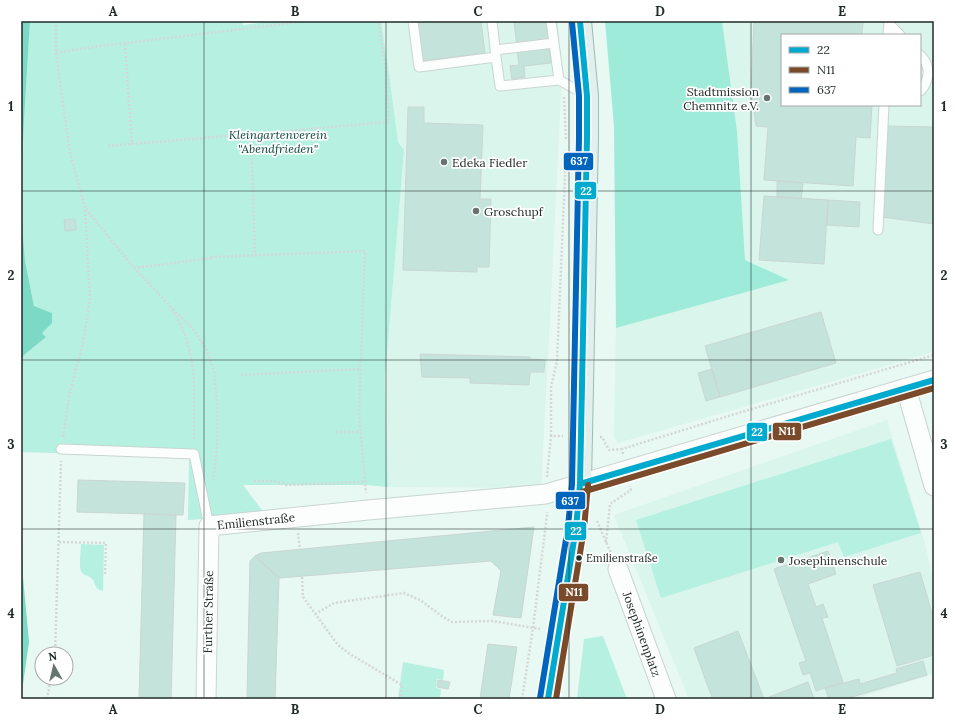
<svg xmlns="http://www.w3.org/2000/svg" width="955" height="720" font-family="Lora,serif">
<rect width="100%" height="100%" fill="#e8f8f3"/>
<path fill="#d9f5ec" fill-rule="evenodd" d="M 381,21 L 558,21 L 562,71 L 551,300 L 541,488 L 388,487 L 385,378 L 404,150 L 398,142 L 389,73 Z
M 722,21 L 934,21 L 934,352 L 618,443 L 614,437 L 616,328 L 787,279 L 745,260 L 737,131 ZM 782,35 L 920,35 L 920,105 L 782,105 Z
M 887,420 L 924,540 L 934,581 L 934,674 L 854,699 L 689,699 L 614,515 Z"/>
<path fill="#b6f0e1" d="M 30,21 L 243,21 L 243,25 L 272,21 L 381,21 L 389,73 L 398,142 L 404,150 L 385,378 L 388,487 L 366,485 L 243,485 L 265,514 L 188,520 L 189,457 L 21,452 L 21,378 L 23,356 L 46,337 L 42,333 L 52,313 L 34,306 L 25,261 L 21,211 L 24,121 Z
M 891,439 L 921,533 L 844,557 L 838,542 L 661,598 L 636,520 Z
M 81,544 L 104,545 L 103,591 C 95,589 96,586 93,580 C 91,576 85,576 82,573 C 78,568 81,551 81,544 Z
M 603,636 L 627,699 L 577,699 L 584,639 Z
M 403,662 L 444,670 L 443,680 L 437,679 L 436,688 L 441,689 L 440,699 L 398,699 Z"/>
<path fill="#9febd9" d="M 605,21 L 722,21 L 737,131 L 745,260 L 789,280 L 616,328 L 614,126 Z"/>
<path fill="#7cd9c5" d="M 21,21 L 30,21 L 24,121 L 21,190 Z
M 21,211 L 25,261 L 34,306 L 52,313 L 52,323 L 42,333 L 46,337 L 23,356 L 21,378 Z
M 21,480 L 23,577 L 29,642 L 21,698 Z"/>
<path fill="#c4e3db" stroke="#cad6d2" d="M 417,21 L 481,21 L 485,53 L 422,61 Z
M 514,21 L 546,21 L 551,63 L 524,66 L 525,77 L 512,79 L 510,66 L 519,65 Z
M 754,21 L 863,21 L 862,35 L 782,35 L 782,105 L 872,105 L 870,138 L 856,137 L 853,186 L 764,180 L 768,127 L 756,126 L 751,90 Z
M 408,107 L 424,107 L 424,123 L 483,125 L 480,199 L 491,199 L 489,267 L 477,267 L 477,272 L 403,270 Z
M 887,126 L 934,127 L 934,224 L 882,217 Z
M 777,181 L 803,183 L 801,199 L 777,197 Z
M 764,196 L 828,200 L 824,264 L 759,260 Z
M 828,200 L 860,202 L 859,227 L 827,225 Z
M 75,219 L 76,230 L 65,231 L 64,220 Z
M 821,312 L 836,363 L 720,397 L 705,346 Z
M 420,354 L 530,357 L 530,359 L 545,360 L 544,372 L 530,372 L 529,385 L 470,383 L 470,378 L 422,377 Z
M 712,369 L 720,397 L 706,401 L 698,373 Z
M 78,480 L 185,483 L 183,515 L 77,512 Z
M 144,514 L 176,515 L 171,699 L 139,699 Z
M 534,527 L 521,618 L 493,615 L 501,571 L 491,561 L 279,578 L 255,556 L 261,553 Z
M 828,551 L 836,574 L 808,584 L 816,607 L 823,604 L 828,617 L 822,618 L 843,682 L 816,691 L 810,673 L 803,675 L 799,663 L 806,661 L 774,569 Z
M 255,556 L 279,578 L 275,699 L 247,699 L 250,561 Z
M 920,572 L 934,620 L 934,655 L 897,666 L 873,585 Z
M 738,631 L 764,699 L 713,699 L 708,687 L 694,648 Z
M 488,644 L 517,647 L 509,699 L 480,699 Z
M 923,661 L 927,675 L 845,699 L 829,699 L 825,688 L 859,679 L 860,684 L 897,673 L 896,669 Z
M 438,680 L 450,682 L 448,689 L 437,687 Z
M 808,682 L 814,699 L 770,699 L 769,697 Z"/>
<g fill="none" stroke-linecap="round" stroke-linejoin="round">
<g stroke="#c9d5d1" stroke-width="11">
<path id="lane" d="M 413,21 L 419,67 L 496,57 L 492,21
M 551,21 L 559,80 L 586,95
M 889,24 L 900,35
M 888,35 L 889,21
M 495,50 L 554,43
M 920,55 C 923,58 926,62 927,66 C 930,74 926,86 920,91
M 496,57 L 500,86 L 559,80
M 878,230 L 884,105
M 61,449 L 194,454 L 209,526"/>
</g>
<g stroke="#c9d5d1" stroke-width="21">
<path id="street" d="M 906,388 L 934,486
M 618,569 L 666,699
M 206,699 L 209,526 L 368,510 L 546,494 L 934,380"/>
</g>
<g stroke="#9ebab4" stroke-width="24">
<path id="primary" d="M 548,699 L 576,528 L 580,484 L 587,137 L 587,96 L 580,21"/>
</g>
<path stroke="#d3d7d6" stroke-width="2.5" stroke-dasharray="2 2" stroke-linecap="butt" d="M 56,21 L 56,53 L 70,153 L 85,208 L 90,299 L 83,343 L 69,396 L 63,438
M 125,44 L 132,145
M 56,53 L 85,48 L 309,21
M 564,97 L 566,140
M 251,134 L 389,122 L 386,71 L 378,21
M 108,146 L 251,134 L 255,255
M 86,209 L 134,268 L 170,306 L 180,323 L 186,338 L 192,362 L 194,382 L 194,441
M 134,268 L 213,258 L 212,257 L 365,251 L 359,413 L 366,493
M 173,309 L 192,328 L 206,348 L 214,371 L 217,402 L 217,446 L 213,480
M 241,375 L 361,369
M 336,432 L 361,432
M 551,436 L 551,387 L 557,361 L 566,153
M 600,437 L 602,437 L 609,450 L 622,449
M 623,454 L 622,449 L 735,414 L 934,355
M 547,477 L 551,436 L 563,436
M 254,481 L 274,481 L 286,485 L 365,482
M 597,521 L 611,553
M 298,533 L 300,550
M 59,542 L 106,543 L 105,576
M 606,543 L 610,504 L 631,490 L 630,486
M 302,577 L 303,597 L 338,645 L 350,654 L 402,685 L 400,699
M 315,614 L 334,603 L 404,593 L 420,600 L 443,617 L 452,622 L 493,621 L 540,629
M 55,654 L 61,461
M 47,699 L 51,678
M 522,699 L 533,628 L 547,515 L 547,512"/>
<use href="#lane" stroke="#fcfefd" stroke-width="9"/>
<use href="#street" stroke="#fcfefd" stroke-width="19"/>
<use href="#primary" stroke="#e2f0ed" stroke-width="22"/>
<g stroke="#fff" stroke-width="9">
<path id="bus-1" d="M 580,484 L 934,380
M 548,699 L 576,528 L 580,484 L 587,137 L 587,96 L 580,21"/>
</g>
<g stroke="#fff" stroke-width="9">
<path id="bus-2" d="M 582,492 L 934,388
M 556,699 L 584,529 L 588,485"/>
</g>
<g stroke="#fff" stroke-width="9">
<path id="bus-3" d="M 540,698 L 568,527 L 572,484 L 579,137 L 579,96 L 572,22"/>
</g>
<use href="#bus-1" stroke="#00a9ce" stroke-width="6"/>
<use href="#bus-2" stroke="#7a4b2a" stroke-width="6"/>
<use href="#bus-3" stroke="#0065bd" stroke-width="6"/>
</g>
<path fill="none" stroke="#212b28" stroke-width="1" stroke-opacity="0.55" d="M 204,21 L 204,699M 386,21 L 386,699M 569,21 L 569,699M 751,21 L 751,699M 21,191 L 934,191M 21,360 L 934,360M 21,529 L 934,529"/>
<g fill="#67736f" stroke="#fff" stroke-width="1.5">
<circle cx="767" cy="98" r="4"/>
<circle cx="444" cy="162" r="4"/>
<circle cx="476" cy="211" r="4"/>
<circle cx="781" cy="560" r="4"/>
</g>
<circle fill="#212b28" stroke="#fff" stroke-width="1.5" cx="579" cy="558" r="3.5"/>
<g text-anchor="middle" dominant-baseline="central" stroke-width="3.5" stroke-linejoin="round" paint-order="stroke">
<g font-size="11" fill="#212b28" stroke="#fff" text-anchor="start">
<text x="586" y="558">Emilienstraße</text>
</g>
<g font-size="12" fill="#212b28" stroke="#fff" text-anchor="start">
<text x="759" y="91" text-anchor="end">Stadtmission<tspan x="759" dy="14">Chemnitz e.V.</tspan></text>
<text x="452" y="162">Edeka Fiedler</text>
<text x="484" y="211">Groschupf</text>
<text x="789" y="560">Josephinenschule</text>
</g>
<g font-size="12" font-style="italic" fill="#0e463b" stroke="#fff">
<text x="278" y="134">Kleingartenverein<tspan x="278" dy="14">"Abendfrieden"</tspan></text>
</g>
<g font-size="12" fill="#212b28" stroke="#fff">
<text transform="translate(256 521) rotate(-6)">Emilienstraße</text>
<text transform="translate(208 612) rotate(-89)">Further Straße</text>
<text transform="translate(642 634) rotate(70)">Josephinenplatz</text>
</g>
</g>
<g stroke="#fff" stroke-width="1.5">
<rect x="563" y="152" width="31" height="19" rx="4" fill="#0065bd"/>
<rect x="574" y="181" width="23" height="19" rx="4" fill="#00a9ce"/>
<rect x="772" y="422" width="30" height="19" rx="4" fill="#7a4b2a"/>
<rect x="746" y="422" width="22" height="20" rx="4" fill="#00a9ce"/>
<rect x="555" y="491" width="31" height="19" rx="4" fill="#0065bd"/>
<rect x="564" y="521" width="23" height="20" rx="4" fill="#00a9ce"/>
<rect x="558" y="583" width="31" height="19" rx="4" fill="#7a4b2a"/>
</g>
<g font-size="11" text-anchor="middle" font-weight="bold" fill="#fff">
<text x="579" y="165">637</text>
<text x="586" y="195">22</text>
<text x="787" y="435">N11</text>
<text x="757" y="436">22</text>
<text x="570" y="505">637</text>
<text x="576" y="535">22</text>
<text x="574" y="596">N11</text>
</g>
<rect width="955" height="720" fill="none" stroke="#ffffff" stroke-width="44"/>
<rect x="781" y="34" width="140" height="72" fill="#ffffff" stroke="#a6aaa9"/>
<rect x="789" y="47" width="20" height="6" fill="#00a9ce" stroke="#a6aaa9"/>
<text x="817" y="54" font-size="12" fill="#212b28">22</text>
<rect x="789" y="67" width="20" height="6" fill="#7a4b2a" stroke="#a6aaa9"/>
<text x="817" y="74" font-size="12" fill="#212b28">N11</text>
<rect x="789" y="87" width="20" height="6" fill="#0065bd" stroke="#a6aaa9"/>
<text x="817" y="94" font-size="12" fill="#212b28">637</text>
<g transform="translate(54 666) rotate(352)"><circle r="19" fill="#ffffff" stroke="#a6aaa9"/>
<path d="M0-3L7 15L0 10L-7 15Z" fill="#67736f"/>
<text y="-6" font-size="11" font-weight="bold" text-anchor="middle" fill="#212b28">N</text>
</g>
<rect x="22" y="22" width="911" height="676" fill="none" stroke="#212b28" stroke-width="1.5"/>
<g font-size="13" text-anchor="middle" font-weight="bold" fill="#212b28">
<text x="113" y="16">A</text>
<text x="295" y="16">B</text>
<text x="478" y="16">C</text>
<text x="660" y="16">D</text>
<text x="842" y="16">E</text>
<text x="11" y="111">1</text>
<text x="944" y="111">1</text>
<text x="11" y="280">2</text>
<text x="944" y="280">2</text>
<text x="11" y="449">3</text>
<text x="944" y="449">3</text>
<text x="11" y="618">4</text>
<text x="944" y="618">4</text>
<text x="113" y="714">A</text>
<text x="295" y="714">B</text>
<text x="478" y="714">C</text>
<text x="660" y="714">D</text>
<text x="842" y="714">E</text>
</g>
</svg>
